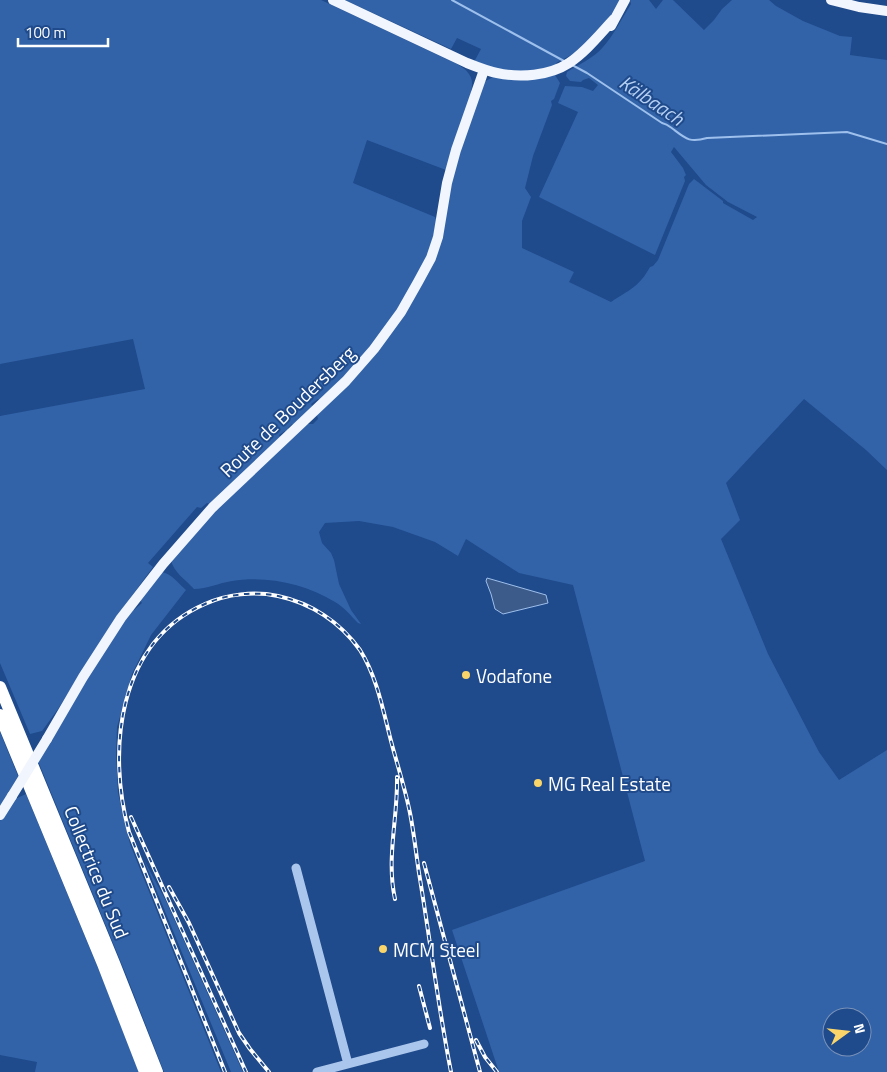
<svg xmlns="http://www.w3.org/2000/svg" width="887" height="1072" font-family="'Titillium Web',sans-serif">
<rect width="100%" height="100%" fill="#1f4a8b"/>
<path fill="#3263a8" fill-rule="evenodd" d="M 0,0 L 321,0 L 457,64 C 468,70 475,78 471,91 L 473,92 L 446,170 L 367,140 L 353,183 L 435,217 L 437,222 L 429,252 L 409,292 L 369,350 L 320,401 L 318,399 L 311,404 L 314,409 L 295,426 L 292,424 L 288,428 L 289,430 L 286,433 L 285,431 L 279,435 L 281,438 L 210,504 L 207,503 L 201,508 L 197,507 L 148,563 L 153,567 L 114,620 L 58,709 L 42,731 L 30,734 L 0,663 L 0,416 L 145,389 L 133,339 L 0,364 Z
M 345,0 L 621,0 L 607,24 L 573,54 L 556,63 L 557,65 C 536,71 514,74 493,69 C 486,68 480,65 474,62 L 481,49 L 457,38 L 451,49 Z
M 630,0 L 649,0 L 656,9 L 663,0 L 673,0 L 704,30 L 714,20 L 722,9 L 732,0 L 769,0 L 776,6 L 803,21 L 840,36 L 852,37 L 850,55 L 887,60 L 887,470 L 866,450 L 804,399 L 726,483 L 740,520 L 721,539 L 768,654 L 819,752 L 839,780 L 887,750 L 887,1072 L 499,1072 L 452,930 L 645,861 L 573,585 L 519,573 L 466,539 L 458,556 L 435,542 L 393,527 L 359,521 L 325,523 L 319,532 L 322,543 L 331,553 L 334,560 L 339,584 L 351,610 L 361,624 L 358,623 C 351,616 344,607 335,602 C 306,584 266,575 232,581 C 219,583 207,589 194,589 C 186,580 173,572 171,560 L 203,524 L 306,424 L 313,424 L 318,419 L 317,415 L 426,275 L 457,156 L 484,82 L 493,77 L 555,75 L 560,83 L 554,99 L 551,101 L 552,105 L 533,156 L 525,188 L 531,197 L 522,221 L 522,248 L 574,272 L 569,282 L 611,302 C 629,290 639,287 650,267 L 653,266 L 658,260 L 689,184 L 694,179 L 723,201 L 723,203 L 753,220 L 757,217 L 728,202 L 706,185 L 674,147 L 671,152 L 683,168 L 686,175 L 684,177 L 685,181 L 655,255 L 539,197 L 578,112 L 558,103 L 565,86 L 582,87 L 593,91 L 598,85 L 589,78 L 583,80 L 581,82 L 570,81 L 566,76 L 567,72 C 578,65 595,57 603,47 C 614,35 622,18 631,4 ZM 832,1017 L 862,1017 L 862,1047 L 832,1047 Z
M 161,572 C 171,573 178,583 186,590 L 151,635 L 132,674 L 117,727 L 116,754 L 118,793 L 130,844 L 221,1072 L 164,1072 L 127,977 L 38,761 L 105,647 L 133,609 L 134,610 L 142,603 L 140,600 Z
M 0,732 L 18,776 L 0,808 Z
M 26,794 L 105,985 L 139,1072 L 35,1072 L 37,1062 L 0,1055 L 0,821 L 13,800 Z
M 144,860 L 166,901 L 243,1072 L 231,1072 Z"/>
<path fill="#3c5b8a" stroke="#9ec0ed" d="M 487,578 L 546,595 L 548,603 L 503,614 L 495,609 L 491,594 L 486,581 Z"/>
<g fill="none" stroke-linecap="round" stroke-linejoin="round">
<path stroke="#9ec0ed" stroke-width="2" d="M 452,0 L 564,61
M 572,65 L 587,73 L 662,123 C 667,124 669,126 673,129 C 686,139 690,143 707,138 L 847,132 L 887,144"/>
<path stroke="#aac6ec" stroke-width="9" d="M 296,868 L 348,1064
M 317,1072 L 424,1044"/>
<path stroke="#f0f5fe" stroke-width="10" d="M 333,0 L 467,63 C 477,67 487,71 497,73 C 520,78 549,76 569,63 C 586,52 600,34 614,19
M 831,0 L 859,7 L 887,11
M 611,26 L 625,0
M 47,739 L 83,677 L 121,618 L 163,564 L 212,508 L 346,381 L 374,349 L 401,312 L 418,282 L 431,258 L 438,237 L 447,183 L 456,150 L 484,70
M 0,815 L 12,796"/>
<path stroke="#fff" stroke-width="12" d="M 0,687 L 114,963 L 157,1072
M 0,715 L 103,964 L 145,1072"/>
<g stroke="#fff" stroke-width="4">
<path id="rail" d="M 131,817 L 246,1072
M 424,863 L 480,1072
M 169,887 L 189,923 L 239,1033 L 250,1049 L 269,1072
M 395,899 C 386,858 398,818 397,777
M 419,986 L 430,1028
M 476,1040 L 485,1057 L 497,1072
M 225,1072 L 129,832 C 107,751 117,642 205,604 C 227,594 254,591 278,596 C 311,603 340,622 360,650 C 377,677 383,710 391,741 C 397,764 405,788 410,813 C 414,833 416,853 419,873 C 430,939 438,1006 451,1072"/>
</g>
<use href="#rail" stroke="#1f4a8b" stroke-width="2" stroke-dasharray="5.5" stroke-linecap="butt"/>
<path stroke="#f0f5fe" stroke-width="10" d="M 12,796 L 47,739"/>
</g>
<g fill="#fad66a" stroke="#1f4a8b" stroke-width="2">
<circle cx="466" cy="675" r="5"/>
<circle cx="538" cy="783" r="5"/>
<circle cx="383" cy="949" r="5"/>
</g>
<g text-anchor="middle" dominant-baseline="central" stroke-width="4" stroke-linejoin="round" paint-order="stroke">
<g font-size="19" fill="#fff" stroke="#1f4a8b">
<text transform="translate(287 411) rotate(-44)">Route de Boudersberg</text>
<text transform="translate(97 872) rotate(68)">Collectrice du Sud</text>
</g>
<g font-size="19" fill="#fff" stroke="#1f4a8b" text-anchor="start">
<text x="476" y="675">Vodafone</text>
<text x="548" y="783">MG Real Estate</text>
<text x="393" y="949">MCM Steel</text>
</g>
<g font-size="20" font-style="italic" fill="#b6d0f3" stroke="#1f4a8b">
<text transform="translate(652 100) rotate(34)">Kälbaach</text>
</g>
</g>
<g transform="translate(847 1032) rotate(75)"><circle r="24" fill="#1f4a8b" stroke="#7992b9"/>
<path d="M0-4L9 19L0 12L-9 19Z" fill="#fad66a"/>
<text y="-8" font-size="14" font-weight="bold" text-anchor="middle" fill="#ffffff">N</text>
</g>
<path d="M18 38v8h90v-8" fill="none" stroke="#ffffff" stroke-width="2.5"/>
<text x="25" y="38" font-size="15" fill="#ffffff" stroke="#1f4a8b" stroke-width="4" paint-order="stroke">100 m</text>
</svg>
